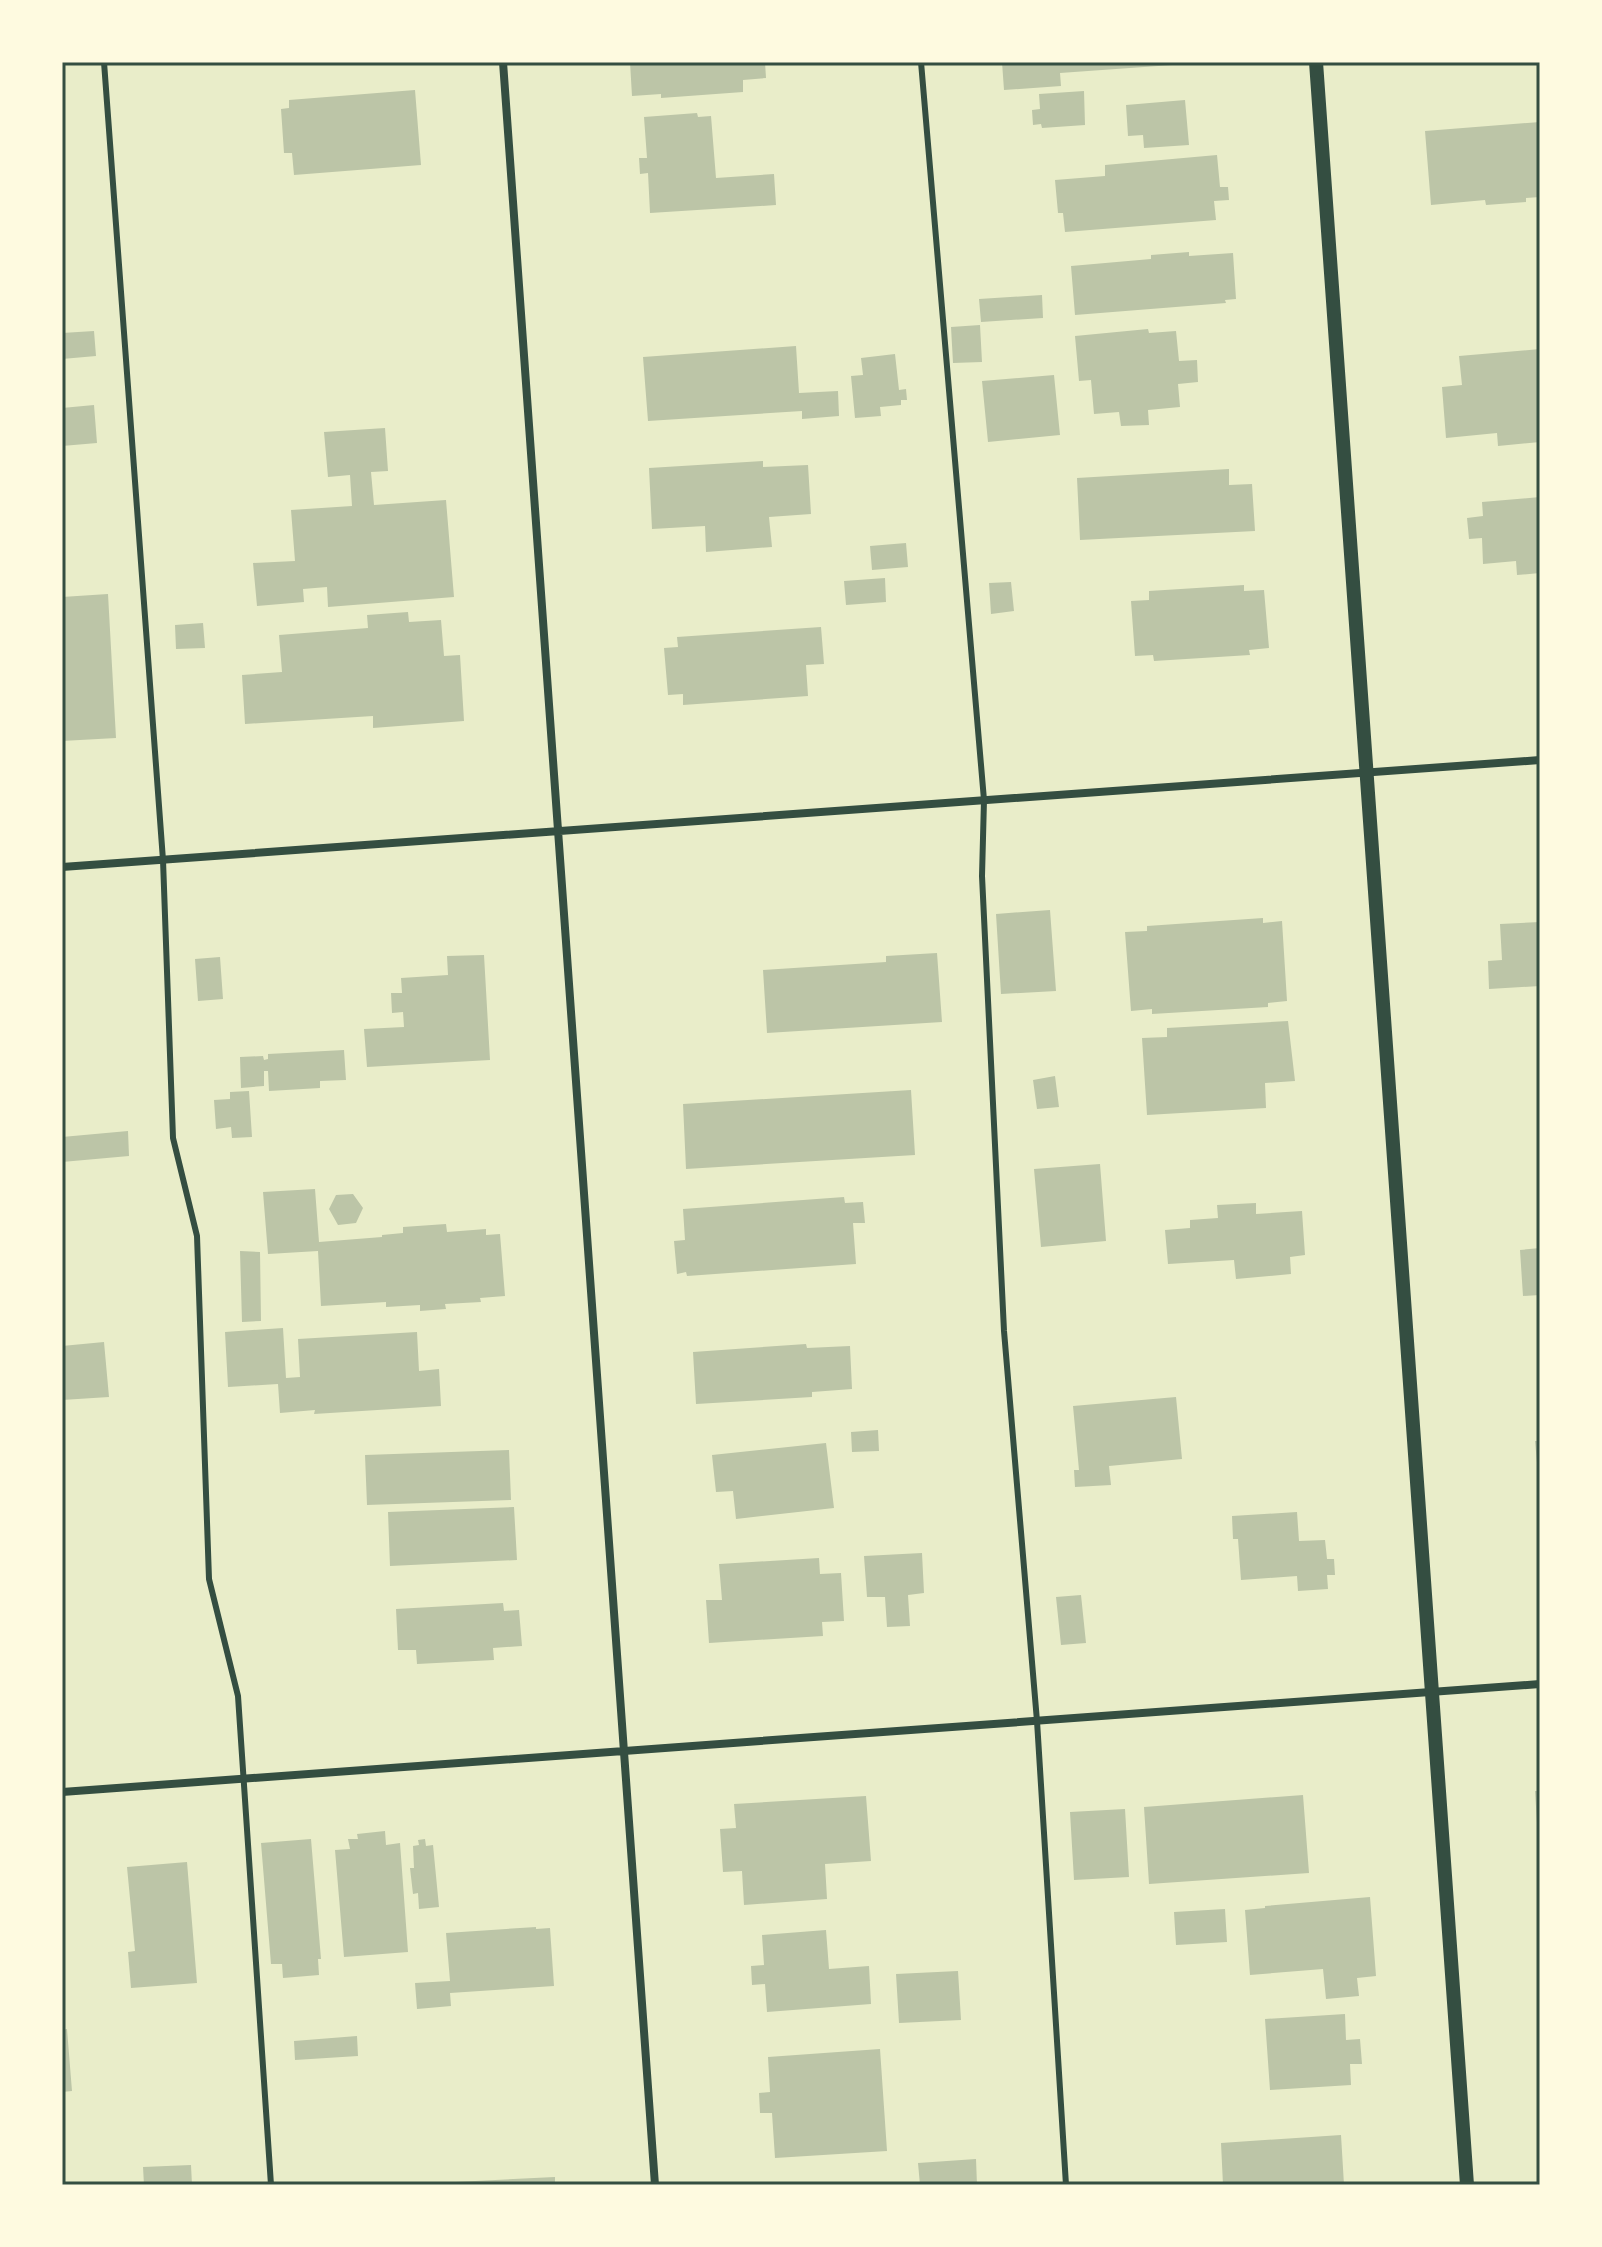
<svg xmlns="http://www.w3.org/2000/svg" width="1602" height="2247" font-family="Spectral,serif">
<rect width="100%" height="100%" fill="#e9edc9"/>
<path fill="#bcc5a7" d="M 630,62 L 765,62 L 766,78 L 743,80 L 743,92 L 661,98 L 661,94 L 632,96 Z
M 1002,62 L 1186,62 L 1186,64 L 1060,73 L 1061,86 L 1004,90 Z
M 415,90 L 421,165 L 294,175 L 292,153 L 284,153 L 281,109 L 289,108 L 289,100 Z
M 1084,91 L 1085,125 L 1042,128 L 1041,124 L 1033,125 L 1032,110 L 1040,109 L 1039,94 Z
M 1185,100 L 1189,145 L 1144,148 L 1143,135 L 1128,136 L 1126,105 Z
M 697,113 L 698,117 L 711,116 L 716,178 L 774,174 L 776,205 L 650,213 L 648,173 L 640,174 L 639,158 L 647,158 L 644,117 Z
M 1540,122 L 1540,197 L 1526,198 L 1526,202 L 1486,205 L 1485,200 L 1431,205 L 1425,131 Z
M 1217,155 L 1220,187 L 1228,187 L 1229,200 L 1214,201 L 1216,220 L 1065,232 L 1063,213 L 1058,213 L 1055,180 L 1105,176 L 1105,165 Z
M 1189,252 L 1189,256 L 1233,253 L 1236,299 L 1225,300 L 1226,303 L 1075,315 L 1071,266 L 1151,259 L 1151,255 Z
M 1042,295 L 1043,318 L 981,322 L 979,299 Z
M 980,325 L 982,362 L 953,363 L 951,327 Z
M 1148,329 L 1149,333 L 1176,331 L 1179,361 L 1197,360 L 1198,382 L 1178,384 L 1180,407 L 1148,410 L 1149,425 L 1121,426 L 1119,412 L 1094,414 L 1091,380 L 1079,381 L 1075,336 Z
M 94,331 L 96,356 L 62,359 L 62,333 Z
M 796,346 L 799,393 L 838,391 L 839,416 L 802,419 L 802,411 L 648,421 L 643,357 Z
M 1540,349 L 1540,442 L 1498,446 L 1497,433 L 1446,438 L 1442,387 L 1462,385 L 1459,356 Z
M 895,354 L 899,390 L 906,389 L 907,400 L 901,400 L 901,405 L 880,407 L 881,416 L 855,418 L 851,376 L 863,375 L 861,358 Z
M 1054,375 L 1060,435 L 988,442 L 982,381 Z
M 94,405 L 97,443 L 62,446 L 62,408 Z
M 385,428 L 388,471 L 371,472 L 374,505 L 446,500 L 454,597 L 328,607 L 327,587 L 303,589 L 304,602 L 257,606 L 253,563 L 295,561 L 291,510 L 352,506 L 350,475 L 328,477 L 324,432 Z
M 763,461 L 763,467 L 808,465 L 811,514 L 769,517 L 772,547 L 706,552 L 705,526 L 652,529 L 649,468 Z
M 1229,469 L 1229,485 L 1252,484 L 1255,531 L 1080,540 L 1077,478 Z
M 1540,497 L 1540,573 L 1517,575 L 1516,561 L 1483,564 L 1482,538 L 1469,539 L 1467,518 L 1483,516 L 1482,502 Z
M 906,543 L 908,567 L 872,570 L 870,546 Z
M 885,578 L 886,602 L 846,605 L 844,581 Z
M 1011,582 L 1014,611 L 991,614 L 989,583 Z
M 1244,585 L 1244,591 L 1264,590 L 1269,648 L 1249,650 L 1250,655 L 1154,661 L 1153,655 L 1135,656 L 1131,601 L 1149,600 L 1149,591 Z
M 108,594 L 116,738 L 62,741 L 62,597 Z
M 408,612 L 409,622 L 441,620 L 444,656 L 460,655 L 464,721 L 373,728 L 373,716 L 245,724 L 242,675 L 282,672 L 279,635 L 368,628 L 367,615 Z
M 203,623 L 205,648 L 176,649 L 175,625 Z
M 821,627 L 824,664 L 806,665 L 808,696 L 683,705 L 683,694 L 668,695 L 664,648 L 678,647 L 677,637 Z
M 1050,910 L 1056,991 L 1001,994 L 996,914 Z
M 1263,918 L 1263,923 L 1282,921 L 1287,1001 L 1268,1003 L 1268,1007 L 1152,1014 L 1152,1009 L 1131,1011 L 1125,932 L 1147,931 L 1147,926 Z
M 1540,922 L 1540,986 L 1489,989 L 1488,961 L 1502,960 L 1500,924 Z
M 937,953 L 942,1022 L 767,1033 L 763,970 L 886,962 L 886,956 Z
M 484,955 L 490,1060 L 367,1067 L 364,1029 L 404,1027 L 403,1012 L 392,1013 L 391,993 L 402,993 L 401,978 L 448,975 L 447,956 Z
M 220,957 L 223,999 L 198,1001 L 195,959 Z
M 1288,1021 L 1295,1081 L 1265,1083 L 1266,1108 L 1147,1115 L 1142,1038 L 1167,1037 L 1167,1028 Z
M 344,1050 L 346,1080 L 320,1081 L 320,1088 L 269,1091 L 268,1071 L 264,1071 L 264,1086 L 241,1088 L 240,1057 L 263,1056 L 264,1060 L 268,1059 L 268,1054 Z
M 1055,1076 L 1059,1107 L 1037,1109 L 1033,1080 Z
M 911,1090 L 915,1155 L 686,1169 L 683,1104 Z
M 249,1091 L 252,1137 L 232,1138 L 231,1127 L 216,1129 L 214,1100 L 230,1099 L 230,1092 Z
M 128,1131 L 129,1156 L 62,1162 L 62,1137 Z
M 1100,1164 L 1106,1241 L 1041,1247 L 1034,1169 Z
M 315,1189 L 319,1242 L 382,1237 L 382,1235 L 403,1233 L 403,1227 L 446,1224 L 447,1232 L 486,1229 L 486,1235 L 500,1234 L 505,1296 L 480,1298 L 481,1302 L 445,1304 L 446,1309 L 420,1311 L 420,1305 L 386,1307 L 386,1302 L 321,1306 L 318,1251 L 268,1254 L 263,1192 Z
M 353,1194 L 363,1208 L 356,1223 L 338,1225 L 329,1209 L 336,1195 Z
M 844,1197 L 845,1203 L 863,1202 L 865,1223 L 853,1223 L 856,1264 L 687,1276 L 686,1272 L 677,1274 L 674,1241 L 685,1240 L 683,1209 Z
M 1256,1203 L 1256,1214 L 1302,1211 L 1305,1255 L 1290,1257 L 1291,1274 L 1236,1279 L 1234,1260 L 1168,1264 L 1165,1230 L 1190,1228 L 1190,1220 L 1218,1218 L 1217,1205 Z
M 1540,1248 L 1540,1295 L 1523,1296 L 1520,1250 Z
M 240,1251 L 260,1252 L 261,1321 L 242,1322 Z
M 283,1328 L 286,1378 L 300,1377 L 298,1339 L 417,1332 L 419,1371 L 439,1369 L 441,1406 L 314,1414 L 315,1410 L 280,1413 L 278,1384 L 228,1387 L 225,1332 Z
M 104,1342 L 109,1397 L 62,1400 L 62,1346 Z
M 806,1344 L 807,1348 L 850,1346 L 852,1389 L 812,1392 L 812,1397 L 696,1404 L 693,1352 Z
M 1176,1397 L 1182,1459 L 1109,1466 L 1111,1485 L 1075,1487 L 1074,1470 L 1079,1470 L 1073,1406 Z
M 878,1430 L 879,1451 L 852,1452 L 851,1432 Z
M 1535,1441 L 1540,1441 L 1540,1473 L 1538,1473 Z
M 826,1443 L 834,1508 L 736,1519 L 733,1491 L 716,1492 L 712,1455 Z
M 509,1450 L 511,1500 L 367,1505 L 365,1455 Z
M 514,1507 L 517,1560 L 390,1566 L 388,1512 Z
M 1297,1512 L 1299,1541 L 1325,1540 L 1327,1559 L 1334,1559 L 1335,1575 L 1327,1575 L 1328,1589 L 1298,1591 L 1297,1576 L 1241,1580 L 1238,1539 L 1233,1539 L 1232,1516 Z
M 922,1553 L 924,1593 L 908,1595 L 910,1626 L 887,1627 L 885,1597 L 867,1597 L 864,1556 Z
M 819,1558 L 820,1574 L 841,1573 L 844,1621 L 822,1622 L 823,1636 L 709,1643 L 706,1600 L 722,1600 L 719,1564 Z
M 1081,1595 L 1086,1643 L 1061,1645 L 1056,1597 Z
M 503,1603 L 504,1611 L 519,1610 L 522,1646 L 493,1648 L 494,1660 L 417,1664 L 416,1650 L 398,1650 L 396,1609 Z
M 1535,1791 L 1540,1791 L 1540,1838 L 1538,1838 Z
M 1303,1795 L 1309,1873 L 1149,1884 L 1144,1807 Z
M 866,1796 L 871,1861 L 825,1864 L 827,1899 L 744,1905 L 742,1871 L 723,1872 L 720,1829 L 736,1828 L 734,1804 Z
M 1125,1809 L 1129,1877 L 1074,1880 L 1070,1812 Z
M 385,1831 L 386,1845 L 400,1843 L 408,1952 L 344,1957 L 335,1850 L 350,1849 L 348,1839 L 358,1839 L 357,1834 Z
M 311,1839 L 321,1959 L 318,1959 L 319,1975 L 283,1978 L 282,1964 L 271,1964 L 261,1843 Z
M 425,1839 L 426,1846 L 433,1845 L 439,1907 L 419,1909 L 418,1893 L 413,1894 L 410,1868 L 414,1868 L 413,1846 L 419,1845 L 418,1840 Z
M 187,1862 L 197,1983 L 131,1988 L 128,1952 L 135,1951 L 127,1867 Z
M 1370,1897 L 1376,1976 L 1357,1978 L 1359,1996 L 1326,1999 L 1323,1969 L 1250,1975 L 1245,1910 L 1265,1908 L 1265,1906 Z
M 1225,1909 L 1227,1942 L 1176,1945 L 1174,1912 Z
M 536,1927 L 536,1929 L 550,1928 L 554,1986 L 450,1993 L 451,2006 L 417,2009 L 415,1983 L 450,1981 L 446,1933 Z
M 826,1930 L 829,1969 L 869,1966 L 871,2004 L 767,2012 L 765,1984 L 752,1985 L 751,1966 L 764,1965 L 762,1935 Z
M 958,1971 L 961,2020 L 899,2023 L 896,1974 Z
M 1345,2014 L 1346,2040 L 1360,2039 L 1362,2064 L 1350,2064 L 1351,2085 L 1270,2090 L 1265,2019 Z
M 67,2029 L 72,2091 L 62,2092 L 62,2030 Z
M 357,2036 L 358,2056 L 295,2060 L 294,2041 Z
M 880,2049 L 887,2151 L 775,2158 L 772,2113 L 760,2113 L 759,2093 L 770,2092 L 768,2057 Z
M 1341,2135 L 1344,2185 L 1223,2185 L 1221,2143 Z
M 976,2159 L 977,2185 L 920,2185 L 918,2163 Z
M 191,2165 L 192,2185 L 144,2185 L 143,2167 Z
M 555,2177 L 555,2185 L 436,2185 L 436,2183 Z"/>
<g fill="none" stroke-linecap="round" stroke-linejoin="round">
<path stroke="#344e41" stroke-width="6" d="M 104,62 L 163,860 L 173,1138 L 197,1236 L 209,1579 L 238,1696 L 271,2185
M 921,62 L 984,800 L 982,876 L 1004,1331 L 1037,1721 L 1066,2185"/>
<path stroke="#344e41" stroke-width="8" d="M 503,62 L 655,2185
M 62,867 L 1540,760
M 62,1792 L 1540,1684"/>
<path stroke="#344e41" stroke-width="14" d="M 1316,62 L 1467,2185"/>
</g>
<rect width="1602" height="2247" fill="none" stroke="#fefae0" stroke-width="128"/>
<rect x="64" y="64" width="1474" height="2119" fill="none" stroke="#344e41" stroke-width="3"/>
</svg>
